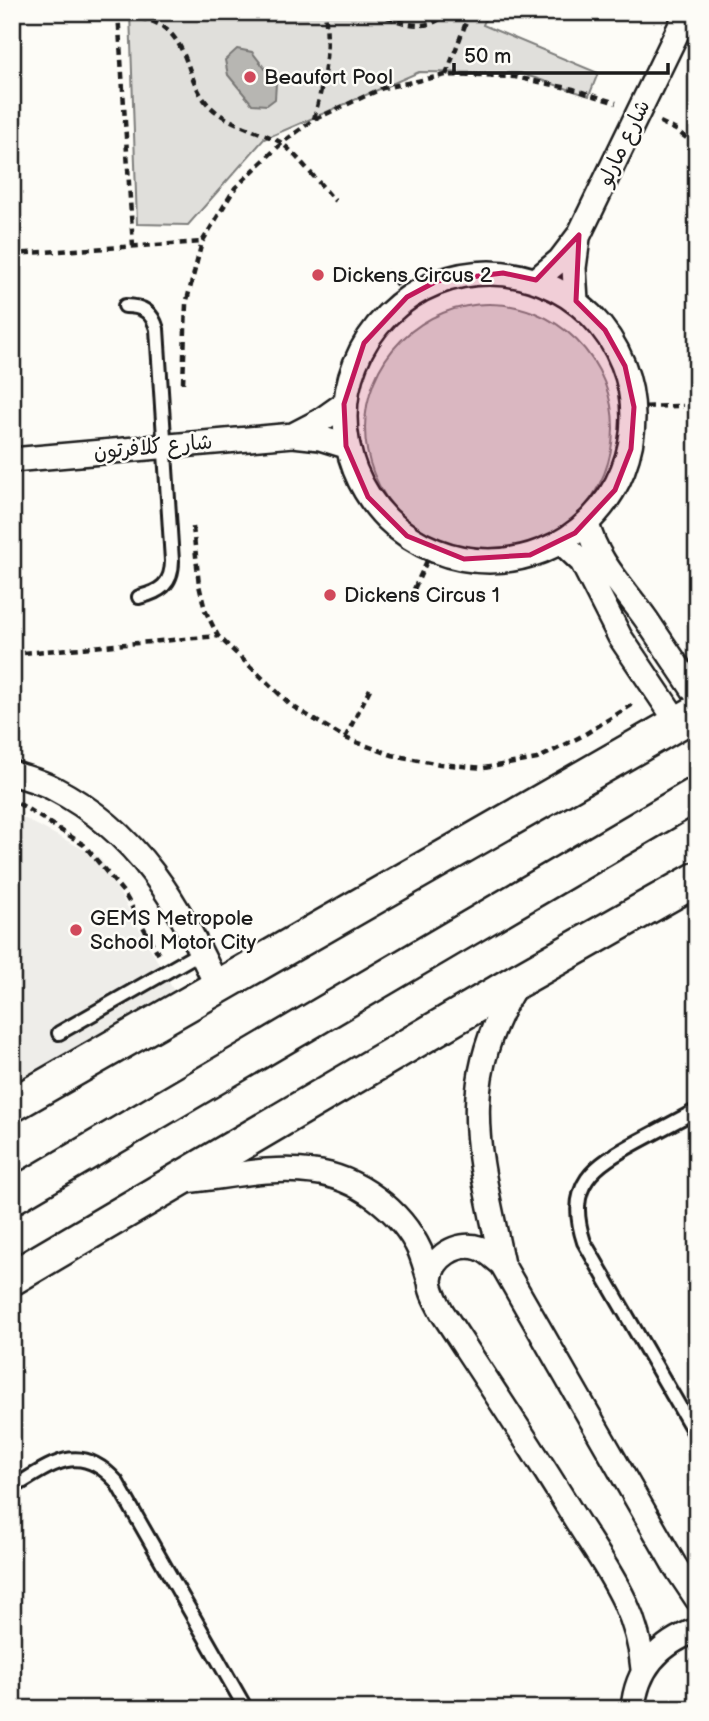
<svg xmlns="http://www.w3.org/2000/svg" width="709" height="1721" font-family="'Balsamiq Sans','Playpen Sans Arabic',sans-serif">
<rect width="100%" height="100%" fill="#fdfcf7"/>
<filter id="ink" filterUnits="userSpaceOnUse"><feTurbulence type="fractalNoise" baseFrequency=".0143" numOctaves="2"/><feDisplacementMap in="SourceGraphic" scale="14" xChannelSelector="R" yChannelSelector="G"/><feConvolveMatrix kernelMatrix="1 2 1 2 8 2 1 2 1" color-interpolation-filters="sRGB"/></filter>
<g filter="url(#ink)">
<path fill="#eeede9" d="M 12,812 L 100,858 L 180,1002 L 12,1093 Z"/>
<path fill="#e0dfdb" stroke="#7e7e7c" stroke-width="2" d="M 130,12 L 488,12 L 483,25 L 598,73 L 589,96 L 520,73 L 419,72 L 264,139 L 188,225 L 137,224 Z
M365 428a124 124 0 1 1 248 0a124 124 0 1 1-248 0Z"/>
<path fill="#b7b6b2" stroke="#797876" stroke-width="2" d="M 237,49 L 252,52 L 276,83 L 275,99 L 267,105 L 252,104 L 228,75 L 225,60 Z"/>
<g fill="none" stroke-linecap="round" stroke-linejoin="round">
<g stroke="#1c1c1c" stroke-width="18">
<path id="lane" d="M 125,306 C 143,306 152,312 157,329 L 172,561 C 172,584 160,592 139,597
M 59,1033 L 201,952
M 697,1110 C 678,1120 658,1131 639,1141 C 593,1166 565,1184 584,1242 L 697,1437
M 12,1488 C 51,1465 79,1440 116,1481 L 246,1709"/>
</g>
<g stroke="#1c1c1c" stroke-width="28">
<path id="street" d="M345 417a144 144 0 1 1 288 0a144 144 0 1 1-288 0Z
M 536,280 L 560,260 L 579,235 L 687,12
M 576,301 L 574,268 L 578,238
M 293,435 L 320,421 L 344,404
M 12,460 L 293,435 L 320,438 L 346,446
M 587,523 C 596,561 624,588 646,619 C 663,644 680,670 697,695
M 561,542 L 582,562 L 620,637 L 678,723
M 12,773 C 26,778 40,781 53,788 C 140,833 177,902 218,988
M 185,1181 C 226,1177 271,1166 313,1172 C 357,1177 401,1210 420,1251 C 424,1261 427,1272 430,1282
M 502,1264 C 480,1155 454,1087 516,984
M 643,1669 C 638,1607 605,1567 573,1515 C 531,1446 486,1379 442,1312 C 437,1302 430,1291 430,1280 C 432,1257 457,1241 479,1248 C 488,1251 495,1259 502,1264 L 675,1566 L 697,1599
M 633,1709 C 636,1669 660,1643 697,1630"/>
</g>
<g stroke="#1c1c1c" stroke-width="38">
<path id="secondary" d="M 12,1105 L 697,712
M 12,1197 L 697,794
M 12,1278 L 519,980 L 697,879"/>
</g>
<path stroke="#1c1c1c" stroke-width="4.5" stroke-dasharray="7 5" stroke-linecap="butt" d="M 118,12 L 133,246
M 376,12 C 395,21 430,36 446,12
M 92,16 C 114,17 140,14 160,25 C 189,42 186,78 206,102 C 224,124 257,129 280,142 C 292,149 323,188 335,201
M 446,75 L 470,12
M 314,119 C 324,80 330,53 325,12
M 660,122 L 676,130 L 697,146
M 12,254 L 202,242
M 386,271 L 407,297
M 183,383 L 186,304 L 202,242 L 235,188 L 282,143 L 313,120 L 383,88 L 446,75 L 515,77 L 573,89 L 616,103
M 634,407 L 683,406
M 193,527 L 199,585 L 205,610 L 218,636 L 292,706 L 345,738 L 392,755 L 440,764 L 484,768 L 537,759 L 582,736 L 635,703
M 409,600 L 432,550
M 12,654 L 218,636
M 345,738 L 372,685
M 18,803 L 84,845 L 124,893 L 159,955"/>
<use href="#lane" stroke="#fdfcf7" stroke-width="12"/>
<use href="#street" stroke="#fdfcf7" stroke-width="23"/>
<use href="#secondary" stroke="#fdfcf7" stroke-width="33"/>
</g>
</g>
<path fill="#c2185b" fill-opacity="0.2" stroke="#c2185b" stroke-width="5" stroke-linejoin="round" d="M 579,235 L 576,301 L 605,330 L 625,366 L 634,407 L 631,449 L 615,490 L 575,533 L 530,555 L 464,559 L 407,536 L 368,497 L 346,446 L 344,404 L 364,343 L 407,297 L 437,281 L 503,273 L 536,280 Z"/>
<g fill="#d1495b" stroke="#fdfcf7" stroke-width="2.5">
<circle cx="250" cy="77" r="7"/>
<circle cx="318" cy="275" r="7"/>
<circle cx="330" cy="595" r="7"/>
<circle cx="76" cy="930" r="7"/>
</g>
<g text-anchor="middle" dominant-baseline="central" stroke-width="5" stroke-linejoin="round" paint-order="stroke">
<g font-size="21" fill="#1c1c1c" stroke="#fdfcf7" text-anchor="start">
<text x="264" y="77">Beaufort Pool</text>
<text x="332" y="275">Dickens Circus 2</text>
<text x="344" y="595">Dickens Circus 1</text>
<text x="90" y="918">GEMS Metropole<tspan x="90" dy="24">School Motor City</tspan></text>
</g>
<g font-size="21" fill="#1c1c1c" stroke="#fdfcf7">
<text transform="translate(624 143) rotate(-64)">شارع مارلو</text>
<text transform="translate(153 447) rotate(-5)">شارع كلافرتون</text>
</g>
</g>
<rect width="709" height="1721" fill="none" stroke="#fdfcf7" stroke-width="42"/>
<rect x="21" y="21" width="667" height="1679" fill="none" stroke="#1c1c1c" stroke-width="2.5" filter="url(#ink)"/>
<path d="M454 63v10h214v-10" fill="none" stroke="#1c1c1c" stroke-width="3.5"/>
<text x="464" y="63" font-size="21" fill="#1c1c1c" stroke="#fdfcf7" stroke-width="5" paint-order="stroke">50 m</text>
</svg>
